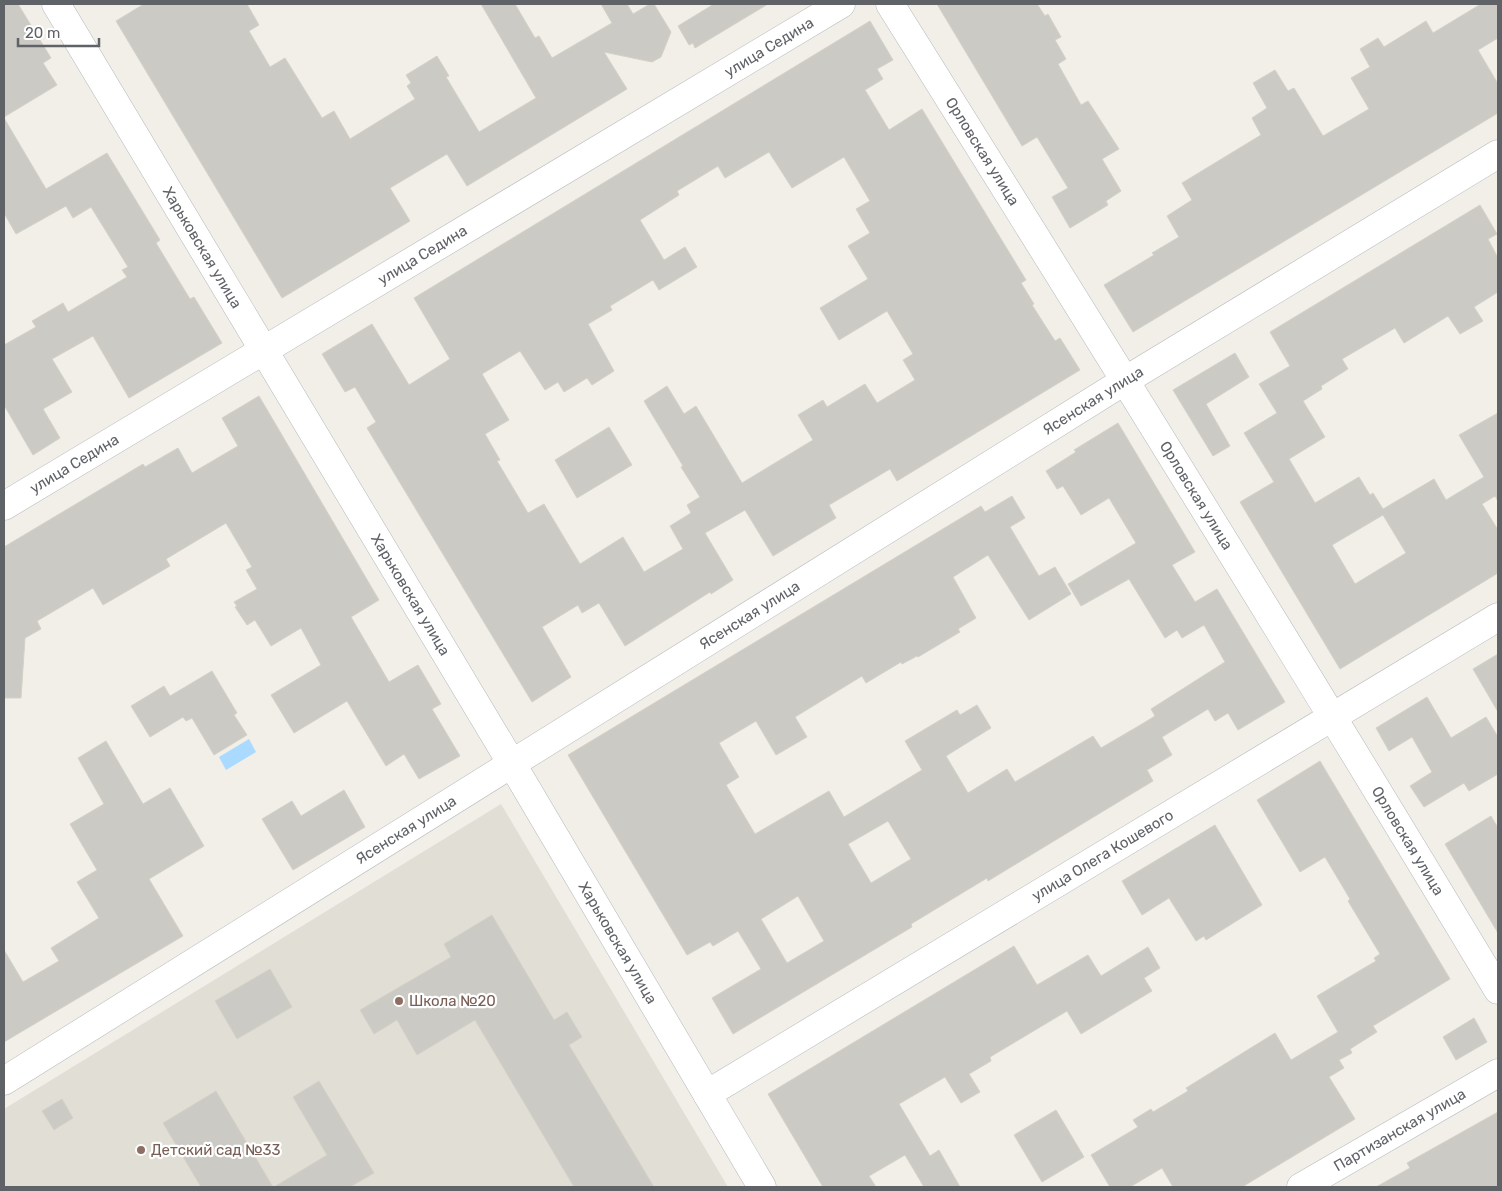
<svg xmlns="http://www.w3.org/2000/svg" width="1502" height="1191" font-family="Rubik,sans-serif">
<rect width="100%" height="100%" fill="#f1efe8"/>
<path fill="#e1ded6" d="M 501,804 L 728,1187 L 4,1187 L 4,1109 Z"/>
<path fill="#aadaff" d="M 249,739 L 256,752 L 226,770 L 219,757 Z"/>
<path fill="#cccac5" stroke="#d6d1c6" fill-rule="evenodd" d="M 4,4 L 18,4 L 51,58 L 43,63 L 57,85 L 4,117 Z
M 144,4 L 247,4 L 259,25 L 249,31 L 270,67 L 285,58 L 322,118 L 334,111 L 350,139 L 415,99 L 407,86 L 411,83 L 406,75 L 437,56 L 449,76 L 446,77 L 479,132 L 536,98 L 481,4 L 515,4 L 535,38 L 539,36 L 552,58 L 612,23 L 601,4 L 627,4 L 633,14 L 650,4 L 654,4 L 671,32 L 661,57 L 652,62 L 604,52 L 627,89 L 467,186 L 447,154 L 390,188 L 410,221 L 282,298 L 116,21 Z
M 714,4 L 768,4 L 695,48 L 693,43 L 689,45 L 678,26 Z
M 937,4 L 1037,4 L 1045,16 L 1048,14 L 1061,37 L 1055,40 L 1066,59 L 1058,64 L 1081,105 L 1088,101 L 1119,149 L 1102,159 L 1121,191 L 1106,201 L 1108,205 L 1070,228 L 1052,197 L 1068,188 L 1037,137 L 1022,146 Z
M 1481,4 L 1498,4 L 1498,38 L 1478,50 L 1498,84 L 1498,113 L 1133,332 L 1104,285 L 1154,255 L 1152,253 L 1179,237 L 1167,216 L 1192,200 L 1182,183 L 1261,135 L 1252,118 L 1267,108 L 1253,83 L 1275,70 L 1288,91 L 1294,88 L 1323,136 L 1369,109 L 1351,78 L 1370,67 L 1360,49 L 1378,38 L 1384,47 L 1426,21 L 1433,33 Z
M 870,21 L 893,60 L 877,69 L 883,79 L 865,90 L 889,130 L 922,109 L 1026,280 L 1021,283 L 1034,304 L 1032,305 L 1055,341 L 1060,338 L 1080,370 L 897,481 L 890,469 L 829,505 L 836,518 L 773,556 L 745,510 L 705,533 L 733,580 L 711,594 L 710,592 L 625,646 L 599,603 L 582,613 L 578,605 L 542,627 L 571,677 L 532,702 L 367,428 L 376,422 L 355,387 L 345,392 L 322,354 L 372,324 L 409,385 L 450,359 L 414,298 ZM 769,152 L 792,188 L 844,157 L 870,201 L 856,209 L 870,233 L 848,246 L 868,279 L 820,308 L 839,340 L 887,311 L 913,354 L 903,360 L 915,380 L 877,403 L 865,384 L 827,407 L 823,400 L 798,415 L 813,440 L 742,483 L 696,406 L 684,414 L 667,386 L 644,401 L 683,466 L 681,467 L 700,497 L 687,505 L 691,513 L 670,526 L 683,549 L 644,572 L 623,537 L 580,564 L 544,504 L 528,513 L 497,461 L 500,460 L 485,434 L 509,420 L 482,374 L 520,351 L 545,390 L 558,382 L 564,392 L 587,378 L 592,385 L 614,371 L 588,324 L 612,310 L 610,306 L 653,280 L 659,290 L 697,267 L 685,247 L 664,260 L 640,220 L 679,195 L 677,191 L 718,166 L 725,178 Z
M 4,118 L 46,189 L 107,153 L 160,240 L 156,243 L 190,299 L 194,297 L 222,343 L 129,398 L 93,336 L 52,359 L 72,392 L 43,409 L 60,438 L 33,455 L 4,405 L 4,345 L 36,327 L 32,321 L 63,303 L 68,312 L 127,277 L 122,270 L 128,267 L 91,207 L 73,218 L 66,206 L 16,234 L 4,213 Z
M 1480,205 L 1497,234 L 1488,239 L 1498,258 L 1498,292 L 1474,307 L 1483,321 L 1460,334 L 1448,316 L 1404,343 L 1395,328 L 1342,359 L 1348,369 L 1321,386 L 1322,389 L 1303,401 L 1325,437 L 1289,459 L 1315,503 L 1359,477 L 1370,495 L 1373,493 L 1383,509 L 1434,479 L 1446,500 L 1484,477 L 1459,435 L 1498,413 L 1498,501 L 1495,496 L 1482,504 L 1498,530 L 1498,573 L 1340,669 L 1240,502 L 1274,482 L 1244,433 L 1277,413 L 1259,384 L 1290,366 L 1270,332 ZM 1383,515 L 1406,553 L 1355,584 L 1332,545 Z
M 1235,353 L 1249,377 L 1206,404 L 1230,446 L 1213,456 L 1173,390 Z
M 259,396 L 379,600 L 351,617 L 389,682 L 418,665 L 441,704 L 432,709 L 460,756 L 419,779 L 404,754 L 386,766 L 347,701 L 294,733 L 271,695 L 321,665 L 301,628 L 271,646 L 255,620 L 247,625 L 235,607 L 237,606 L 234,602 L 257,589 L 246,570 L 252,567 L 226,523 L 166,559 L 170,566 L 103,605 L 93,588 L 37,621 L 41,629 L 25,638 L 21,698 L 4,698 L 4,547 L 143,464 L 145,467 L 178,448 L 192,473 L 238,446 L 222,418 Z
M 1118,423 L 1195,552 L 1172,565 L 1195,602 L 1217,589 L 1285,702 L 1238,730 L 1228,713 L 1215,721 L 1208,709 L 1162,737 L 1172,755 L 1147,770 L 1153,781 L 988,881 L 987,878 L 911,924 L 912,927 L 733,1034 L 712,998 L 761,969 L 738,931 L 713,946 L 710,942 L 687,955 L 568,755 L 981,506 L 985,512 L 1012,496 L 1025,518 L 1010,527 L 1039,576 L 1055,567 L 1071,594 L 1029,620 L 988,555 L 953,577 L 976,618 L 958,629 L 960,632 L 918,657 L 917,656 L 902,664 L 901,662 L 866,683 L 862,676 L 795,717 L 807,737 L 776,755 L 756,721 L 719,743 L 739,777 L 726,785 L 755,834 L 829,791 L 844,817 L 922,770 L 905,741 L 957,710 L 960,715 L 977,705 L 991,728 L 946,756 L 968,793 L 1007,769 L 1015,782 L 1093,736 L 1101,748 L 1142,724 L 1155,716 L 1151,709 L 1225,662 L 1204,625 L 1182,638 L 1177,630 L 1165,638 L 1129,579 L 1081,606 L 1068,584 L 1136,543 L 1109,498 L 1081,515 L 1063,486 L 1057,489 L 1046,471 L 1076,452 L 1074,450 ZM 888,821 L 911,859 L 871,883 L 848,844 ZM 798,896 L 824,941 L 787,963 L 761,919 Z
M 609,427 L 632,465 L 577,498 L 555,460 Z
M 1498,654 L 1498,712 L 1473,669 Z
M 212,671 L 237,713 L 234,715 L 247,735 L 214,755 L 192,718 L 186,721 L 183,717 L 150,737 L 131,706 L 164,686 L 170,696 Z
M 1427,697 L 1451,738 L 1486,717 L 1498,737 L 1498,774 L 1469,791 L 1464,783 L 1424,807 L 1410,786 L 1432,772 L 1412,737 L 1389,751 L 1376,728 Z
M 106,741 L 143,804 L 170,788 L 204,846 L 149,879 L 183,936 L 4,1042 L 4,950 L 23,982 L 59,961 L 51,948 L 99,918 L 77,882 L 97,870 L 70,824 L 104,804 L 78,758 Z
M 1320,761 L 1450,979 L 1373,1026 L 1377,1032 L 1350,1049 L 1352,1053 L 1339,1060 L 1344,1068 L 1329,1077 L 1355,1119 L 1242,1187 L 1173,1187 L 1162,1168 L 1130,1187 L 1110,1187 L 1091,1155 L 1138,1127 L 1133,1120 L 1151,1109 L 1153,1112 L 1188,1091 L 1186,1088 L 1275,1033 L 1291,1060 L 1338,1032 L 1317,996 L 1376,961 L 1374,958 L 1380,954 L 1348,901 L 1350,899 L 1325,857 L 1300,872 L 1257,800 Z
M 344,790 L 365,827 L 293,870 L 262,819 L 292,801 L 301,816 Z
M 1491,816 L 1498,828 L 1498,933 L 1445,844 Z
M 1215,825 L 1262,905 L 1206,940 L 1204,936 L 1196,941 L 1169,898 L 1142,915 L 1122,881 Z
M 492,915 L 554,1020 L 567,1012 L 582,1037 L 569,1045 L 654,1187 L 574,1187 L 475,1020 L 417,1055 L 397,1020 L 374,1034 L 360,1010 L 451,957 L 444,944 Z
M 1014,946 L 1037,985 L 1088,955 L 1101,976 L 1148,947 L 1160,968 L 1144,978 L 1152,991 L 1081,1034 L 1067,1011 L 990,1057 L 991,1061 L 969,1074 L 980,1092 L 961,1103 L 945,1077 L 899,1104 L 930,1156 L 939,1150 L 960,1187 L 924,1187 L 905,1155 L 869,1176 L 876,1187 L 823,1187 L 768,1094 Z
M 270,969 L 292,1007 L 237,1039 L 215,1001 Z
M 1474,1018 L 1487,1042 L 1456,1060 L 1443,1037 Z
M 319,1081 L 374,1173 L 350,1187 L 274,1187 L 327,1155 L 293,1097 Z
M 216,1091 L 273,1187 L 201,1187 L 163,1123 Z
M 62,1099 L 73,1118 L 54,1130 L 42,1111 Z
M 1056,1110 L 1084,1157 L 1042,1182 L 1014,1135 Z
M 1498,1112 L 1498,1187 L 1376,1187 L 1410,1168 L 1407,1163 Z"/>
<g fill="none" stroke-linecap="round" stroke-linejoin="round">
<g stroke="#b5b8bc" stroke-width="29">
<g id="street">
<path id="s1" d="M 56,4 L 512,764 L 762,1187"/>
<path id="s2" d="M 890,4 C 1095,331 1299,659 1498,990"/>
<path id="s3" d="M 4,506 L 841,4"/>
<path id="s4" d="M 4,1081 L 1126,380 L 1498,154"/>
<path id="s5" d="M 707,1094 L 1498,617"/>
</g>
</g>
<g stroke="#b6babf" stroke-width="29">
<g id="secondary">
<path id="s6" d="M 1301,1187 L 1498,1073"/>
</g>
</g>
<use href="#street" stroke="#fff" stroke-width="28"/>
<use href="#secondary" stroke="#fff" stroke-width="28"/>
</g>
<g fill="#8d6e63" stroke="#fff" stroke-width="2">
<circle cx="399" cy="1001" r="5"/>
<circle cx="141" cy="1150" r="5"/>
</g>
<g text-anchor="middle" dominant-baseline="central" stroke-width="4.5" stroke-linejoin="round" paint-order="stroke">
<g font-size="15" fill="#5f6368" stroke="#fff">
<text stroke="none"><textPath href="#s3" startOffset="892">улица Седина</textPath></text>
<text stroke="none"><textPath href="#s2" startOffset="174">Орловская улица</textPath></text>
<text stroke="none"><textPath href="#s1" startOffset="284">Харьковская улица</textPath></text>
<text stroke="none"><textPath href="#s3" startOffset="488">улица Седина</textPath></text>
<text stroke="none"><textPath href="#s4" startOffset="1284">Ясенская улица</textPath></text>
<text stroke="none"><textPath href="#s3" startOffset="82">улица Седина</textPath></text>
<text stroke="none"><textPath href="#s2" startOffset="579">Орловская улица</textPath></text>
<text stroke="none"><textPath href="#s1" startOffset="689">Харьковская улица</textPath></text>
<text stroke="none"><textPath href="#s4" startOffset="879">Ясенская улица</textPath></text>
<text stroke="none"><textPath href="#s4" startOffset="474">Ясенская улица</textPath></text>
<text stroke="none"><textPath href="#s2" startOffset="984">Орловская улица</textPath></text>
<text stroke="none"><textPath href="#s5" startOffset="462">улица Олега Кошевого</textPath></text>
<text stroke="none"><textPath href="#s1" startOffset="1094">Харьковская улица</textPath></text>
<text stroke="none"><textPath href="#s6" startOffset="114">Партизанская улица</textPath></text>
</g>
<g font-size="15" fill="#785e54" stroke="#fff" text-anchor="start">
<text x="409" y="1001">Школа №20</text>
<text x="151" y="1150">Детский сад №33</text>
</g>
</g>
<rect width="1502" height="1191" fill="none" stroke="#5f6368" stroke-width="10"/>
<path d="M18 38v8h81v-8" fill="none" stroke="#5f6368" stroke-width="2.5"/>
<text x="25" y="38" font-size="15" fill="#5f6368" stroke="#ffffff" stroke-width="4" paint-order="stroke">20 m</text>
</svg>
